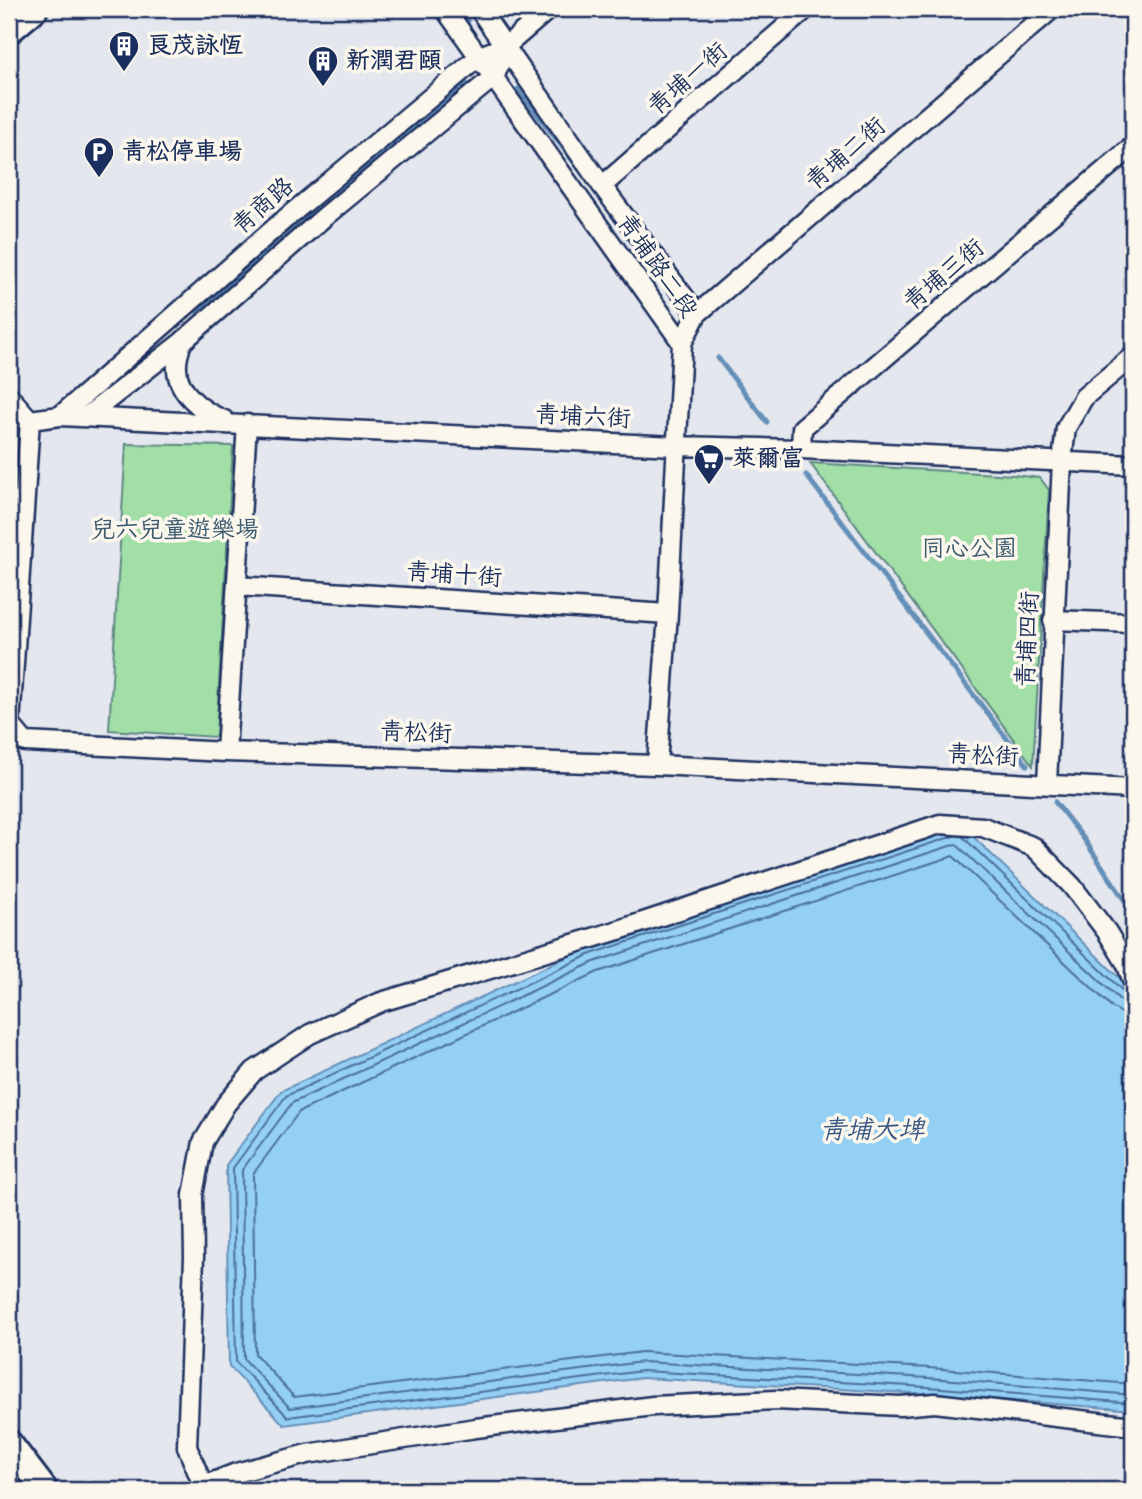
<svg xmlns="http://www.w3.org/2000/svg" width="1142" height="1499" font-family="'Architects Daughter','LXGW WenKai TC',sans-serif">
<rect width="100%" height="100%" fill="#e5e7ee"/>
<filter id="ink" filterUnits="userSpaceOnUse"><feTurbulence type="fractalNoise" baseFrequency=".0143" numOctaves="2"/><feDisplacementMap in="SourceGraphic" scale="14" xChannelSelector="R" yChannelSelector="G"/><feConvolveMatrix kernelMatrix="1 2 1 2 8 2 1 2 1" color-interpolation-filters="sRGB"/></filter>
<g filter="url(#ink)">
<path fill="#a1dfa7" stroke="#5e8782" stroke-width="2" d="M 126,444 L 233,446 L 216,737 L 109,730 Z
M 810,463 L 1014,475 L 1040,478 L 1049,490 L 1033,766 Z"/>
<path fill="#94cff4" stroke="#648fb8" stroke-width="2" d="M 962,826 L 1131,989 L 1133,1006 L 1133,1410 L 928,1394 L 642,1378 L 284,1425 L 229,1366 L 226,1165 L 281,1091 L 588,947 Z"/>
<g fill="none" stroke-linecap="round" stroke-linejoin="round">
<path stroke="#4b6f9a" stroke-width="2" d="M 954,836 L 591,954 L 286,1096 L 233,1168 L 236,1362 L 288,1417 L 642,1371 L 928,1387 L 1133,1403
M 962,836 L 1125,993 L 1133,995
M 1133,1004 L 1120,1000 L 956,844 L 594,962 L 292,1103 L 242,1170 L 244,1359 L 290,1408 L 642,1362 L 929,1378 L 1133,1395
M 1133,1015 L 1122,1013 L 1113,1008 L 953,856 L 598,972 L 299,1112 L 253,1174 L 255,1354 L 294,1397 L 642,1352 L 929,1368 L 1133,1384"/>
<path stroke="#648fb8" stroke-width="5" d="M 460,9 L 468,21
M 518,89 L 586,178
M 196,311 L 466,83
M 718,358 L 767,422
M 806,475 L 1027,765
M 1055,802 L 1084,839 L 1133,913"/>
<g stroke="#1b2f5e" stroke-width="14">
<path id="lane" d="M 9,496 L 24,497"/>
</g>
<g stroke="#1b2f5e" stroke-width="23">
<path id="street" d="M 445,9 L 682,343 L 668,614 L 657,765
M 479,9 L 602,186 L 697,314
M 602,186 L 806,9
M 182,342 C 180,349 177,357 177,364 C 175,391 201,411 224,420
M 682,343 L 697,314 L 1052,9
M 9,396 L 30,420
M 60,416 L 285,219 L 480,56 L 506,46 L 549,9
M 86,417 L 182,342 L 323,218 L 495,76 L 506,46
M 30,420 L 10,724 L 25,742 L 226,752 L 657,765 L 1133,789
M 30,420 L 60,416 L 675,446 L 801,449 L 1133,465
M 801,449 L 802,428 L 1133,146
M 237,586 L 668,614
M 1053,620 L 1133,623
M 226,752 L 247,424
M 1047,784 L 1062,461 L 1066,428 L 1084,397 L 1133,356
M 203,1486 L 236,1473 L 307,1454 L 476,1428 L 653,1406 L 776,1400 L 900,1406 L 935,1403 L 1133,1426
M 205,1490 L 187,1447 L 194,1257 L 193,1195 L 203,1142 L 226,1104 L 254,1071 L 310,1034 L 381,1002 L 619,930 L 940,824 L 983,827 L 1034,847 L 1072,886 L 1107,932 L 1126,963 L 1133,982"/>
</g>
<g stroke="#1b2f5e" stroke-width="30">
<path id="secondary" d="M 9,31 L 35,9
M 9,1443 L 45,1490
M 9,1488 L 10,1490"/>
</g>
<use href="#lane" stroke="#fbf7ec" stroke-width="9"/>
<use href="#street" stroke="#fbf7ec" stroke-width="18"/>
<use href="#secondary" stroke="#fbf7ec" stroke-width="24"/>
</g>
</g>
<defs>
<g id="building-pin" transform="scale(1.575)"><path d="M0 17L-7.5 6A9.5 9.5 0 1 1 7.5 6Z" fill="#1b2f5e" stroke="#fbf7ec"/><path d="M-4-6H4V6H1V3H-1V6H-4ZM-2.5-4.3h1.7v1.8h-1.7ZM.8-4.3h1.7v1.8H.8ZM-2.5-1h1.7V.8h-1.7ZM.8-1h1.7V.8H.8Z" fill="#fff"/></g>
<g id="parking-pin" transform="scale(1.575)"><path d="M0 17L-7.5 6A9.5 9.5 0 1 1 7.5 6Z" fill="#1b2f5e" stroke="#fbf7ec"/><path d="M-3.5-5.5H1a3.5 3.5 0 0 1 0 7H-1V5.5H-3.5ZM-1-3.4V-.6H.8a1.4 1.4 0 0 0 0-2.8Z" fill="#fff"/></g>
<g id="supermarket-pin" transform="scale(1.575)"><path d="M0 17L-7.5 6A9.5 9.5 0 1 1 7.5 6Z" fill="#1b2f5e" stroke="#fbf7ec"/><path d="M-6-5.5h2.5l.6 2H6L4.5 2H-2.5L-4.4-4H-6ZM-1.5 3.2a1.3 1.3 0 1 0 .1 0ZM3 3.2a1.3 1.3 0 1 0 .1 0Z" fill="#fff"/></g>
</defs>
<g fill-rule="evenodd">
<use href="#building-pin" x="124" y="46"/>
<use href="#building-pin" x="323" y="61"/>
<use href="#parking-pin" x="99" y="152"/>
<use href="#supermarket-pin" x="709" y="459"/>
</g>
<g text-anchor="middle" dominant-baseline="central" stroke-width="7" stroke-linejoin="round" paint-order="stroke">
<g font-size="24" font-weight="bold" fill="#1b2f5e" stroke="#fbf7ec" text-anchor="start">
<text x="147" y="46">良茂詠恆</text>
<text x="346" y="61">新潤君頤</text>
<text x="122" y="152">青松停車場</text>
<text x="732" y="459">萊爾富</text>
</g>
<g font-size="24" fill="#1b2f5e" stroke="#fbf7ec">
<text transform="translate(688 79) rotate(-41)">青埔一街</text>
<text transform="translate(846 154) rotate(-41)">青埔二街</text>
<text transform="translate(263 206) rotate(-41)">青商路</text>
<text transform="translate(657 266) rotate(55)">青埔路二段</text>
<text transform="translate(944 275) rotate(-40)">青埔三街</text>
<text transform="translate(583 417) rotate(3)">青埔六街</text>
<text transform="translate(454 575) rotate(4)">青埔十街</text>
<text transform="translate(1028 639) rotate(-87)">青埔四街</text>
<text transform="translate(416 733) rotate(2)">青松街</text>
<text transform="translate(983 756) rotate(3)">青松街</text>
</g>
<g font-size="24" fill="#3c5b70" stroke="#fbf7ec">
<text x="175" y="530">兒六兒童遊樂場</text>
<text x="969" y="549">同心公園</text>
</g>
<g font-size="26" font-style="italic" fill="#395784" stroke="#fbf7ec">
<text x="872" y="1130">青埔大埤</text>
</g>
</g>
<rect width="1142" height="1499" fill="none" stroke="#fbf7ec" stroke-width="35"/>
<rect x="18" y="18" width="1107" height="1464" fill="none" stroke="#1b2f5e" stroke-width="2.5" filter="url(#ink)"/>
</svg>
